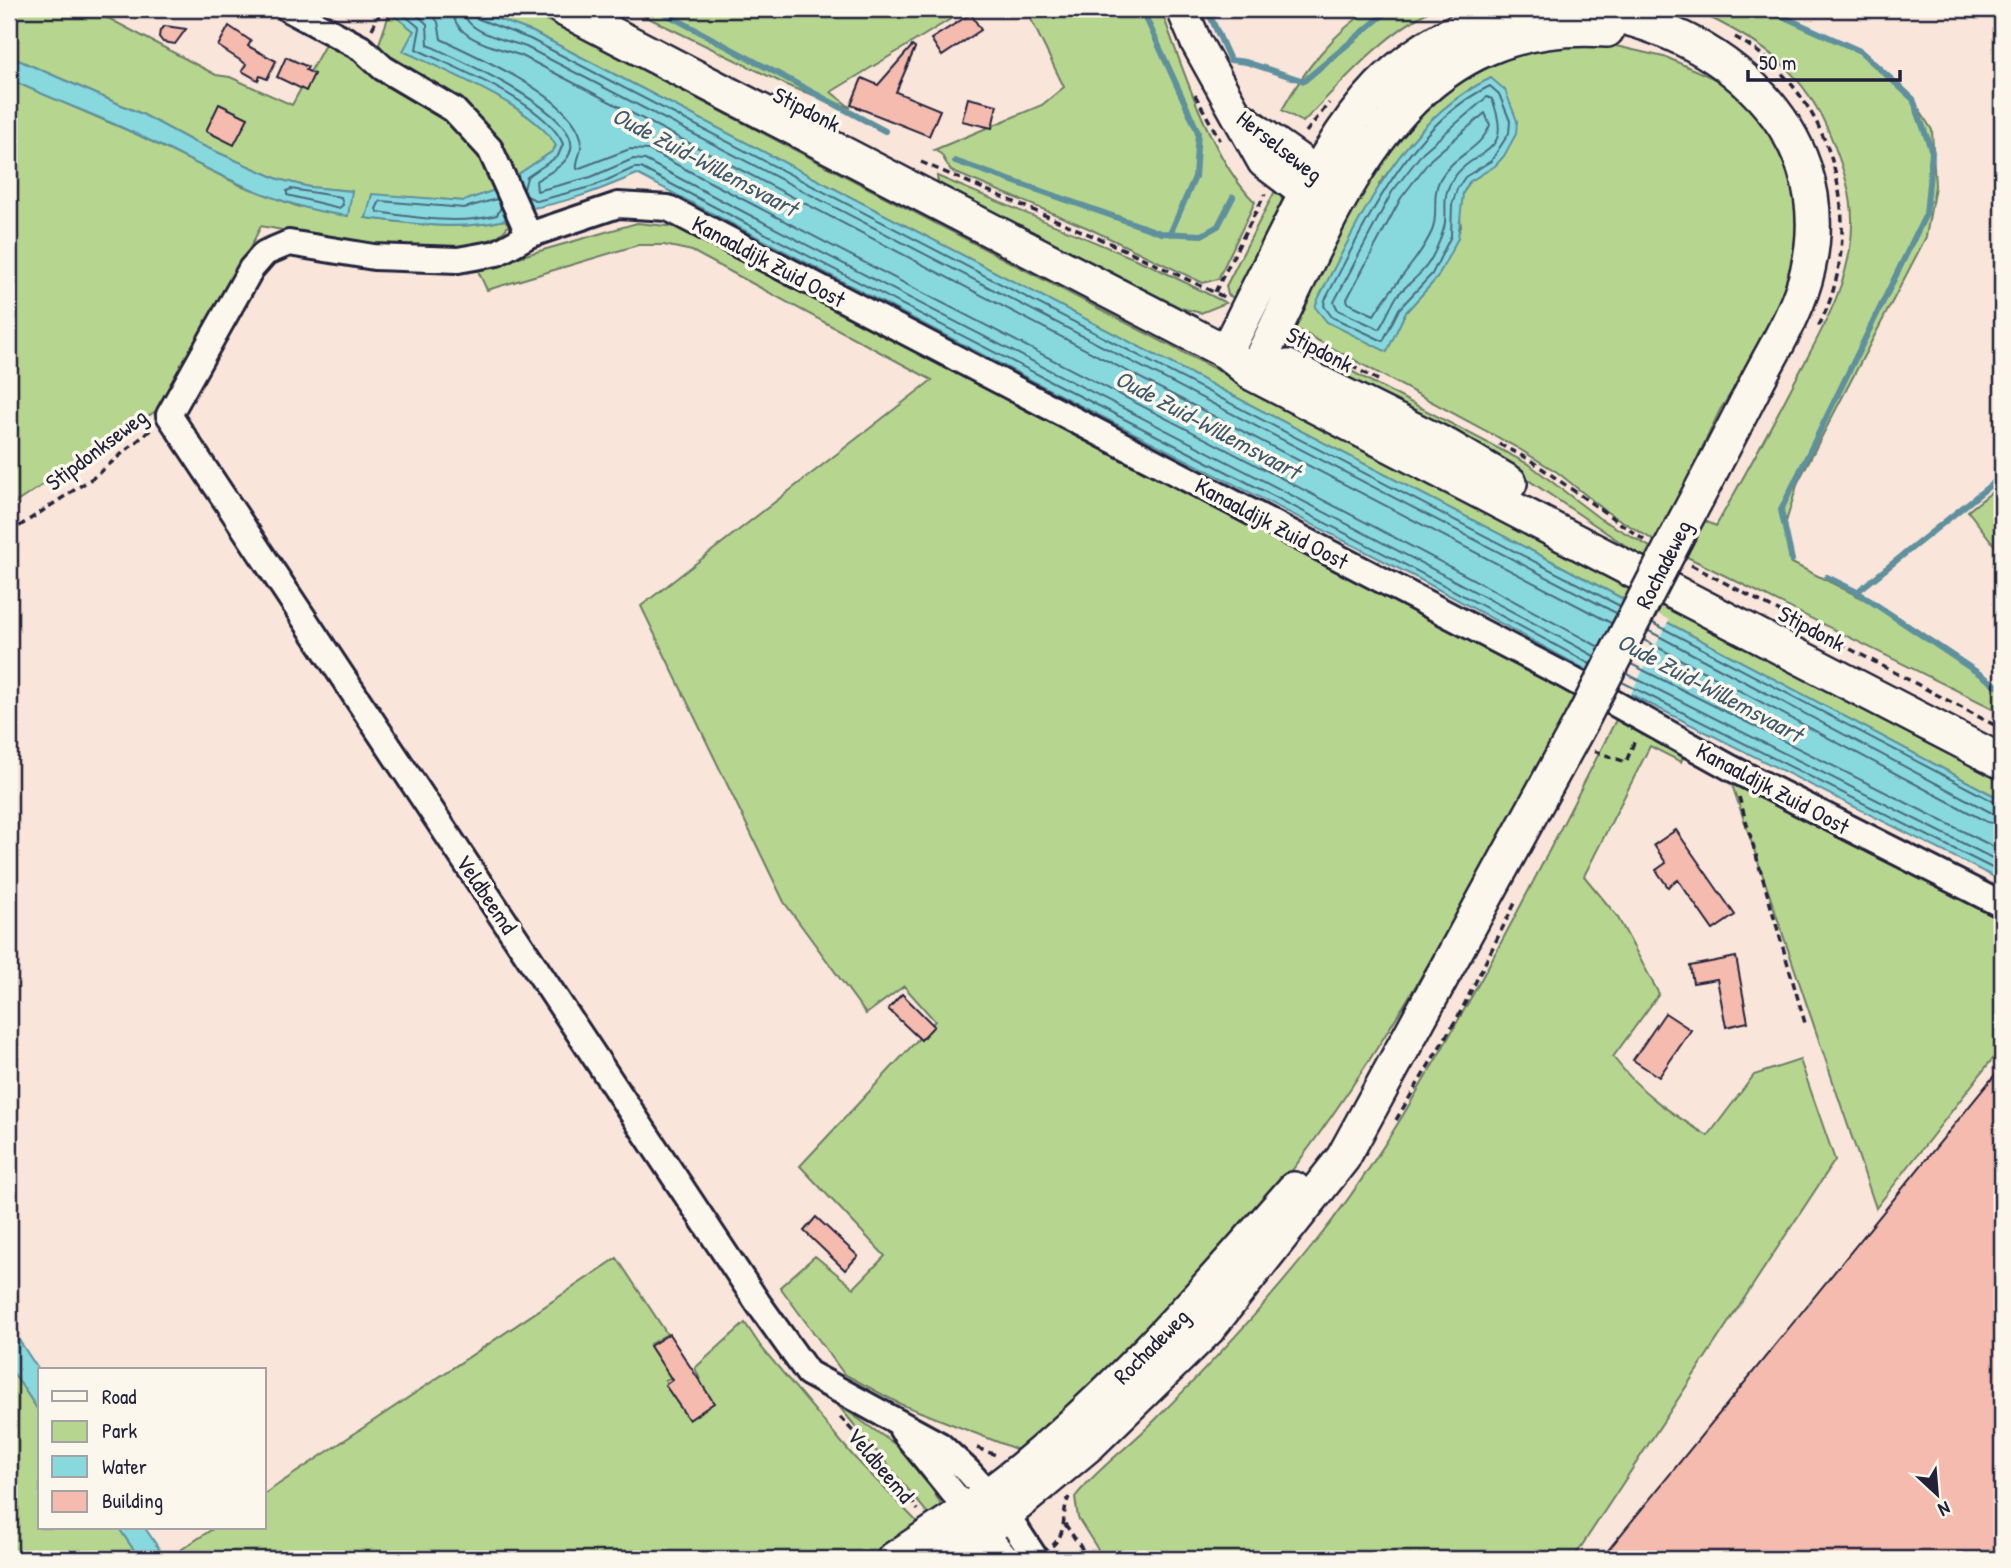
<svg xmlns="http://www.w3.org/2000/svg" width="2011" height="1568" font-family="'Patrick Hand',sans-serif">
<rect width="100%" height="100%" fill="#f9e5da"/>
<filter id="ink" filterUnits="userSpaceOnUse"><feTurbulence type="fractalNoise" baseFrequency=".0143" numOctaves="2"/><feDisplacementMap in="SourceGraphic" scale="14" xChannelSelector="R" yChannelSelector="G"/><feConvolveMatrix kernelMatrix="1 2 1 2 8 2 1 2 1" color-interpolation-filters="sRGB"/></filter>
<g filter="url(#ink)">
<path fill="#b6d68f" stroke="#6c7c65" stroke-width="2" fill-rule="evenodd" d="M 9,9 L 91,9 L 216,75 L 230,77 L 292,105 L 327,41 L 430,107 L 476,144 L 499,193 L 495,190 L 464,201 L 403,197 L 366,218 C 413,224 459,231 505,220 L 509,225 C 479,272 309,235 261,226 L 174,399 L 9,507 L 9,79 L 136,134 L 240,185 L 299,207 L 352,191 L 309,187 L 278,179 L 192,141 L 142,114 L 9,56 Z
M 471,9 L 525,9 L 2002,780 L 2002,800 L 1561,566 L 533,32 Z
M 630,9 L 967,9 L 831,92 L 851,108 L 793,88 Z
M 1026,9 L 1161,9 C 1181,65 1212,161 1255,202 L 1218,279 L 1203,283 L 1088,228 L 951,171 L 941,154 L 934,150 L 1042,105 L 1064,87 Z
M 1371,9 L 1433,9 C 1381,36 1344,80 1303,122 L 1282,110 C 1303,72 1334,31 1371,9 Z
M 1692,9 L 1768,9 L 1865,53 L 1908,92 L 1932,130 L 1935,186 L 1926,237 L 1798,482 L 1786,522 L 1790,562 L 1892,613 L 2002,687 L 2002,713 L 1655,541 L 1607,512 L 1557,472 L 1516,447 L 1291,326 L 1339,214 L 1434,92 L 1513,50 L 1603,43 L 1668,58 L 1733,87 L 1776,143 L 1794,188 L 1796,235 L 1783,302 L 1769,335 L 1720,410 L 1674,507 L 1716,526 C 1744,477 1771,427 1797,377 C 1822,330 1852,279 1852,224 C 1853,196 1843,168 1833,142 C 1805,69 1760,40 1692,9 ZM 1471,88 L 1480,175 L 1469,182 L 1463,193 L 1459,206 L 1461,227 L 1437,278 L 1405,313 L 1386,352 L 1379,184 L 1411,142 Z
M 390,12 L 414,31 L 404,51 C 443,69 536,108 556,145 L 553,151 L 517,175 C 499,140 487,119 454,96 C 429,79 394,71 379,44 Z
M 937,176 L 1152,266 L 1226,303 L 1201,313 L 1181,308 L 938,183 Z
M 1277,187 L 1282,199 L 1281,215 L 1236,299 L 1228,295 L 1226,286 Z
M 637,223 L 687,228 L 1581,686 C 1483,868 1389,1054 1257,1215 C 1187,1301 1101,1375 1021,1451 L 900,1404 L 844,1374 L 780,1287 L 815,1256 L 854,1288 L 885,1256 L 800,1166 L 935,1021 L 904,986 L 866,1014 L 784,902 L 641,606 L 932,380 L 692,251 L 664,245 L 638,245 L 487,290 L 477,269 Z
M 1294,341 L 1530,465 L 1599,518 L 1650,547 L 1644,558 L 1491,455 L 1313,363 L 1300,352 Z
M 2002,484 L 2002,555 L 1968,511 Z
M 1622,708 L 1689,744 L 1681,762 L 1650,746 L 1584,876 L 1617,916 L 1659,994 L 1613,1057 C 1642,1094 1669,1112 1708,1136 L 1754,1075 L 1800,1060 L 1835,1160 L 1573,1559 L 1104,1559 L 1078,1518 L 1075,1497 C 1098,1468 1129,1447 1155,1420 C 1211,1364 1265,1306 1314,1244 C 1365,1181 1407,1110 1447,1040 C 1509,932 1565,820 1622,708 Z
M 1728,773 L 2002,919 L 2002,1057 L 1997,1053 L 1876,1208 Z
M 617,1258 L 667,1334 L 650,1344 L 674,1377 L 665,1380 L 686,1414 L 709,1400 L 695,1368 L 745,1323 L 761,1347 L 854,1457 L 921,1526 L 882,1559 L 167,1559 L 214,1528 L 264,1528 L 264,1494 Z
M 9,1366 L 40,1413 L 40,1528 L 119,1528 L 140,1559 L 9,1559 Z
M 837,1404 L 916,1459 L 943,1509 L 934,1521 Z"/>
<path fill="#88d9de" stroke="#5f909d" stroke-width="2" d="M 391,9 L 471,9 L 533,32 L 1561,566 L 2002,800 L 2002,881 L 1638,698 L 1423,581 L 1052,391 L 637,174 C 596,192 553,208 507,211 L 505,220 C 459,231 413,224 366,218 L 372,194 L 464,201 L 495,190 L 500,193 L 520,184 L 517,175 L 553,151 L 556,146 C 537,108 442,69 403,51 L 414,31 L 390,12 Z
M 9,56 L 142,114 L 192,141 L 278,179 L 309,187 L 352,191 L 348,216 C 271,207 205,166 136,134 C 94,114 51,99 9,79 Z
M 1491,78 L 1505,90 L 1517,121 L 1516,134 L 1504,156 L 1495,166 L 1469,182 L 1463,193 L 1458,238 L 1437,278 L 1405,313 L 1387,352 L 1327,322 L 1315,307 L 1319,297 C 1362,216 1403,119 1491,78 Z
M 9,1325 L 40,1372 L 40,1413 L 9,1366 Z
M 119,1528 L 145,1528 L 166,1559 L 140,1559 Z"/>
<path fill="#f9e5da" d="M 1626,597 L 1669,620 L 1629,697 L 1586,674 Z"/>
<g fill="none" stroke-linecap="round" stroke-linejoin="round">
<path stroke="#4b6b7c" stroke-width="2" d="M 397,9 L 420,28 L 416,49 C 455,68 546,103 563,144 L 558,156 L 527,177 L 524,189
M 411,9 L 427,24 L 428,45 C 456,58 579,112 571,149 C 568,165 548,173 536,181 L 537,191 L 591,177 L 633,159 L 645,160 C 960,327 1281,485 1594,656
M 428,9 L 438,22 L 441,39 C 478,57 570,96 581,138 C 584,150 575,160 577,169 L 630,149 L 649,150 C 965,317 1285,476 1599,647
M 452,9 C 454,41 498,47 522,56 L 1611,623
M 463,9 C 464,33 507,40 526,47 L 1616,613
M 472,9 L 476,18 L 530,39 L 1620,606
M 1490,86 L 1499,94 L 1510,121 L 1509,133 L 1491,161 L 1465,177 L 1457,189 L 1452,205 L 1451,236 L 1432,274 L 1399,309 L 1383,341 L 1332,317 L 1324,306 L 1325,300 C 1365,225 1409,124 1490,86 Z
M 1487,97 L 1492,99 C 1516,161 1471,145 1450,184 C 1441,200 1449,216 1443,231 C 1439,243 1432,260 1424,269 C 1416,279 1405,286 1397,296 C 1390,307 1386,319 1379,329 L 1338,310 L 1334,302 L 1392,192 L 1423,152 Z
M 1485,113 L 1490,125 C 1480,151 1453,155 1440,179 C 1431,196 1439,215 1432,231 C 1417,263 1392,285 1374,315 L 1348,303 L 1347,299 L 1401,198 L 1431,159 Z
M 291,189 L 341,197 L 343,205 L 339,208 L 287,195 L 287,191 Z
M 527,196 L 537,201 L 594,186 L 634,168 L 641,168 C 956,336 1277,493 1590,664
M 497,199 L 464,208 L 380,201 L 376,209 L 378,212 C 417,218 459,225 497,215 L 501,207
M 1653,623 L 2002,806
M 1649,631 L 1992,813 L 2002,815
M 1644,640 L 1987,822 L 2002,825
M 1631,664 L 2002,851
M 1627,674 L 2002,863
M 1622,682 L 2002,873"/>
<path stroke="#5f909d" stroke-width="6" d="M 657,9 L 885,131
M 1142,9 L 1198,132 L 1195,177 L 1170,234
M 1207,9 L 1230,60 L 1246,62 L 1304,81 L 1390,9
M 1766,9 L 1860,51 L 1913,99 L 1932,152 L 1926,214 L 1781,510 L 1792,560
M 955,161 L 1161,233 L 1202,235 L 1218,226 L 1233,197
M 2002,476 L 1857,592 L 2002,689
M 1827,577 L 1857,592"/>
</g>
<path fill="#f5bbaf" stroke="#22223b" stroke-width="2" d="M 971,14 L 981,30 L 942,56 L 931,39 Z
M 165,26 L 186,29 L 175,44 L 163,42 L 159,37 L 160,30 Z
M 229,26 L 251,41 L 248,46 L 276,61 L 267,79 L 260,76 L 258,80 L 242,71 L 246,64 L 218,46 Z
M 912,46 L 915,48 L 896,92 L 940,110 L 929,136 L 851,105 L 862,78 L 878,85 Z
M 286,57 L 308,67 L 306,70 L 314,74 L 306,91 L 277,77 Z
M 968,98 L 997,105 L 992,128 L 962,121 Z
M 219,104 L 248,118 L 234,145 L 206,131 Z
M 1676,830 L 1735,915 L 1713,930 L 1678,880 L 1668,887 L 1656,870 L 1666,863 L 1654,845 Z
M 1736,957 L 1748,1022 L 1726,1027 L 1717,979 L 1693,983 L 1690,966 Z
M 902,994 L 934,1026 L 921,1040 L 888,1009 Z
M 1665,1013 L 1691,1030 L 1659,1077 L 1633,1060 Z
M 2002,1066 L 2002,1559 L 1601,1559 Z
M 816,1217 L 858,1256 L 845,1270 L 804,1231 Z
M 669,1334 L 714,1403 L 689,1420 L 665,1385 L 672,1380 L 650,1346 Z"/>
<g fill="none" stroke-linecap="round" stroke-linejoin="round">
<g stroke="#22223b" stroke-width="30">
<path id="minor" d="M 288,9 L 361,48 L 383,68 L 454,110 L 490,149 L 529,235
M 902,1430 L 1007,1559
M 1036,1559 L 1007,1515 L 968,1471 L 940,1445 L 808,1373 L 758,1303 L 169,415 L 251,269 L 265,253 L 289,243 L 374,257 L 458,260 L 497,253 L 529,235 L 618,205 L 668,208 L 1562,674 L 1731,768 L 2002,905"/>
</g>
<g stroke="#22223b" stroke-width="35">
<path id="tertiary" d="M 1182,9 L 1196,42 L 1263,162 L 1305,194 L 1330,197
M 1244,119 C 1273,144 1309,161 1333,190"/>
</g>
<g stroke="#22223b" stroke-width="38">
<path id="secondary" d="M 564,9 L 1226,352 L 1253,374 L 2002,762
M 1573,9 C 1705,19 1842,122 1808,269 C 1799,309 1777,344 1758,380 C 1733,429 1708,478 1682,526
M 1226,352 C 1246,312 1266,273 1286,233 C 1342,120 1397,30 1532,9
M 1288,367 L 1447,446 L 1510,483
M 1253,374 C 1333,219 1391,15 1607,30
M 894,1559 C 938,1529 983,1501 1024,1467 C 1124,1383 1209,1287 1294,1189
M 952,1559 L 1091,1443 L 1208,1329 L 1343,1158 L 1581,722"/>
</g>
<path stroke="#22223b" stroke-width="3.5" stroke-dasharray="7 5" stroke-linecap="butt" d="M 372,29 L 382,9
M 1735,37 C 1835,92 1871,231 1817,329
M 1195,95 L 1220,140
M 1306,132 L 1329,103
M 921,162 L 1128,251 L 1224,297
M 1215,292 L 1265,194
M 1298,338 L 1378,380
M 1499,444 L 1530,460 L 1644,540
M 9,533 L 94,477 L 154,427
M 1691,565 L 2002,729
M 1594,751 L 1626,762 L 1635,740
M 1739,797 L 1805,1023
M 1396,1120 L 1460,1013 L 1515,903
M 840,1417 L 894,1477 L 918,1510
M 977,1448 L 996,1455
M 1065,1524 L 1089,1559
M 1052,1546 C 1069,1531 1060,1515 1069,1497"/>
<use href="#minor" stroke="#fbf7ec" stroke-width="24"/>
<use href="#tertiary" stroke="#fbf7ec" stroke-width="30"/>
<use href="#secondary" stroke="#fbf7ec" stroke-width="33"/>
<g stroke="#22223b" stroke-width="38" stroke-linecap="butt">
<path id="secondary-bridge" d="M 1581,722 L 1682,526"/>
</g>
<use href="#secondary-bridge" stroke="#fbf7ec" stroke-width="33"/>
</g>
</g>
<g text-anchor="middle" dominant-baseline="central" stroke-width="7" stroke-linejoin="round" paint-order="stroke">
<g font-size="23" fill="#22223b" stroke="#fbf7ec">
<text transform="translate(807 109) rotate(27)">Stipdonk</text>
<text transform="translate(1280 146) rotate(38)">Herselseweg</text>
<text transform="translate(769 261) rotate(28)">Kanaaldijk Zuid Oost</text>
<text transform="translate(1320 349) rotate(28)">Stipdonk</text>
<text transform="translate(96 449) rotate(-37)">Stipdonkseweg</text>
<text transform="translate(1272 523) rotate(28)">Kanaaldijk Zuid Oost</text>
<text transform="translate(1663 564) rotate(-63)">Rochadeweg</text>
<text transform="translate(1812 628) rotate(28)">Stipdonk</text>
<text transform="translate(1773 788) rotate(28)">Kanaaldijk Zuid Oost</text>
<text transform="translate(487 894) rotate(56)">Veldbeemd</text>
<text transform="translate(1151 1346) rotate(-45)">Rochadeweg</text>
<text transform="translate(881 1465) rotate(50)">Veldbeemd</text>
</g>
<g font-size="24" font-style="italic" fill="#41596c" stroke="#fbf7ec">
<text transform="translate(705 161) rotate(28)">Oude Zuid-Willemsvaart</text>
<text transform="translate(1208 424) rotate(28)">Oude Zuid-Willemsvaart</text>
<text transform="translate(1710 687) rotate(28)">Oude Zuid-Willemsvaart</text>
</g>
</g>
<rect width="2011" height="1568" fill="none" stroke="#fbf7ec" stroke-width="35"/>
<rect x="18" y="18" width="1976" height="1533" fill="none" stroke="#22223b" stroke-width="2.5" filter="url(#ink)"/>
<rect x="38" y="1368" width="228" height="161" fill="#fbf7ec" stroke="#a4a2a5" stroke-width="2"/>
<rect x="52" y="1391" width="35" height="10" fill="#fbf7ec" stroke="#a4a2a5" stroke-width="2"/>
<text x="102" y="1404" font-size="21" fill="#22223b">Road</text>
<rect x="52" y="1421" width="35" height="21" fill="#b6d68f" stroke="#a4a2a5" stroke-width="2"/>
<text x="102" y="1438" font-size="21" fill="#22223b">Park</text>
<rect x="52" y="1456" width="35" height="21" fill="#88d9de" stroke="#a4a2a5" stroke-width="2"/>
<text x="102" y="1474" font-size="21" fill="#22223b">Water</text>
<rect x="52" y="1491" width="35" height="21" fill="#f5bbaf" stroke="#a4a2a5" stroke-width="2"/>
<text x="102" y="1508" font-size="21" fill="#22223b">Building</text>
<g transform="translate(1937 1494) rotate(154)" stroke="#fbf7ec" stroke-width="5" paint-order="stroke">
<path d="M0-5L12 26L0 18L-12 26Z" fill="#22223b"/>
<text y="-10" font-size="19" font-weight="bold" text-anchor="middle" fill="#22223b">N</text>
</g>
<path d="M1748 70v10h152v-10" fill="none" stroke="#22223b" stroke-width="3.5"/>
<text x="1759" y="70" font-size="21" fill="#22223b" stroke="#fbf7ec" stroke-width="5" paint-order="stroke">50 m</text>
</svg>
